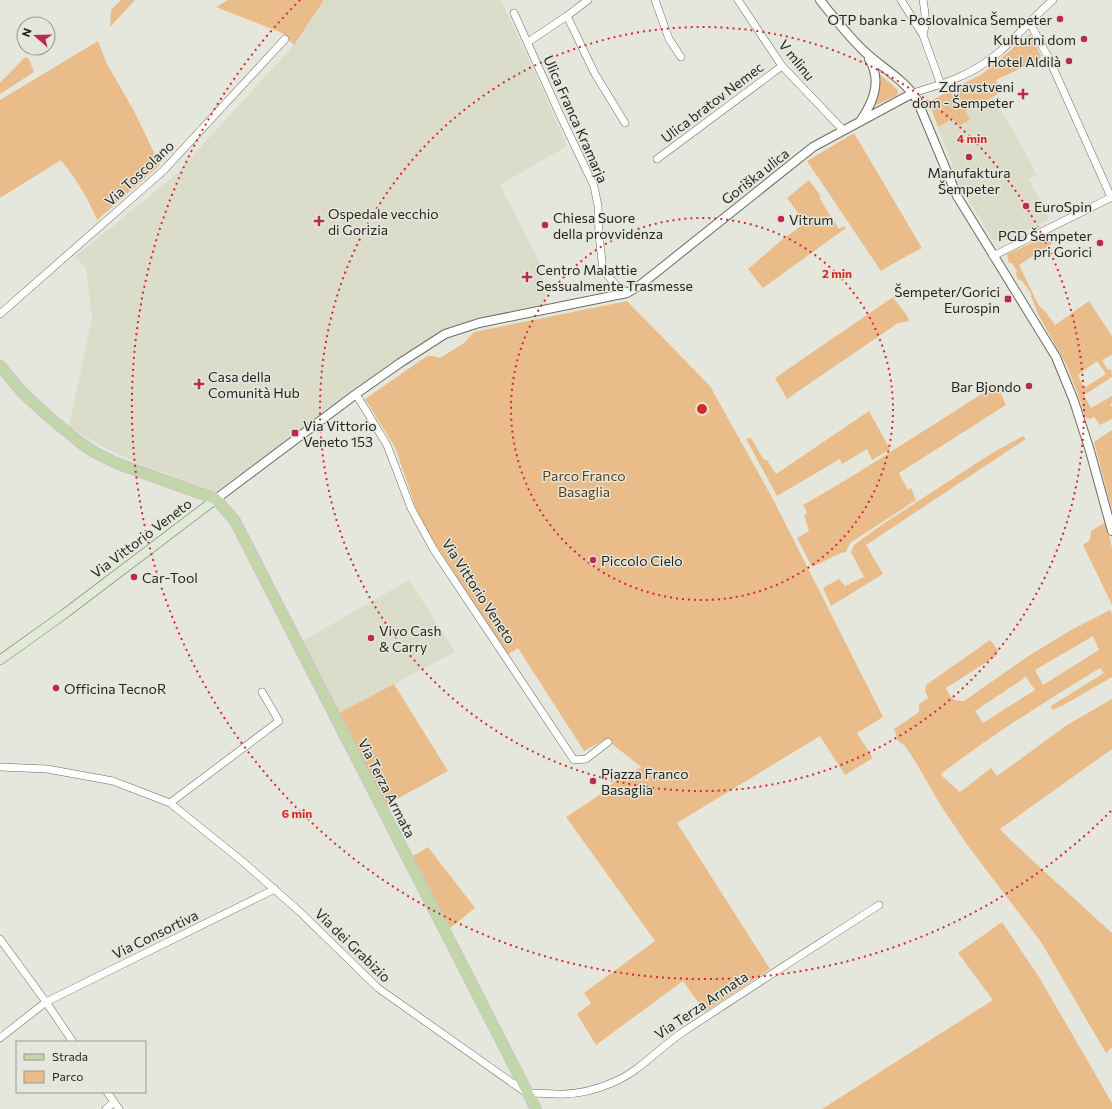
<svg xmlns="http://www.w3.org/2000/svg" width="1112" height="1109" font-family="Commissioner,sans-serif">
<rect width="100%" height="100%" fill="#e6e7dc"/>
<path fill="#dcdccb" d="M 324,0 L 501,0 L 533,69 L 567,146 L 500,185 L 540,263 L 547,306 L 447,329 L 389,364 L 311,424 L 215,492 L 140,464 L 101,446 L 69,426 L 92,318 L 86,268 L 75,257 L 174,176 L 294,45 Z
M 993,97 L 1018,139 L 1037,175 L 1029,179 L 1049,219 L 1001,242 L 992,239 L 958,183 L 951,160 L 938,127 L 954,119 L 969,120 L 965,111 Z
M 409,580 L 455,652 L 339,713 L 303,641 Z"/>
<path fill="#eabc8a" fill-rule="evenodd" d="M 121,0 L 135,0 L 110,27 L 111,10 Z
M 228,0 L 324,0 L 294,45 L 282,33 L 216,7 Z
M 1030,34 L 1041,56 L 1039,60 L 996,80 L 1001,91 L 993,97 L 965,111 L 970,120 L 958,126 L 953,119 L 938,127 L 929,103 L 932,100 L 982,74 Z
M 98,41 L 107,64 L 134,111 L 160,165 L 97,220 C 88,198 76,179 61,160 L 0,198 L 0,100 Z
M 25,57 L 29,59 L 34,72 L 0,94 L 0,83 Z
M 877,72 L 897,89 L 898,93 L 896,96 L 874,106 L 877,90 Z
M 854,133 L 922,248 L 901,259 L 881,271 L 807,161 Z
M 809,180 L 820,195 L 820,199 L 839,229 L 844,226 L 846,228 L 763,288 L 748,269 L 783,239 L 805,223 L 787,198 Z
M 1049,235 L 1053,243 L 1019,265 L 1039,306 L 1045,311 L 1055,325 L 1089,301 L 1112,336 L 1112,355 L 1102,360 L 1108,370 L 1111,369 L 1112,377 L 1084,395 L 1091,408 L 1112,396 L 1112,403 L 1110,405 L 1112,407 L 1112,419 L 1100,425 L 1094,417 L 1090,419 L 1087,418 L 1085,416 L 1078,394 L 1066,364 L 1038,314 L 1031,296 L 1032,295 L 1023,282 L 1018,279 L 1016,274 L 1017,271 L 1012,263 L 1009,263 L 1007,255 L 1008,254 ZM 1097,361 L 1106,374 L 1084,388 L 1078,375 Z
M 893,297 L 908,317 L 909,321 L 898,323 L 787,399 L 775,378 Z
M 627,301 L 710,386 L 774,501 L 883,717 L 857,733 L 873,758 L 845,775 L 820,736 L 677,823 L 770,969 L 705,1012 L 683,981 L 596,1045 L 577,1014 L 591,1003 L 584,993 L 655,941 L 566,817 L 601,794 L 600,792 L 616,781 L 614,778 L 619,774 L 622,778 L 641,767 L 606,739 L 584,751 L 518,648 L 507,655 L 420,520 L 395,447 L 365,399 L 427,356 L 434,356 L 440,358 L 464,343 L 474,332 Z
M 996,385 L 998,387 L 1006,405 L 899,473 L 908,490 L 911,488 L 916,500 L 850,543 L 846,552 L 841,553 L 812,567 L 797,538 L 809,531 L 804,515 L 807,512 L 803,505 L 851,477 Z
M 869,411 L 890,449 L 872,460 L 867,449 L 842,464 L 840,459 L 777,496 L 746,439 L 751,438 L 764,460 L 766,459 L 776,474 Z
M 1112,430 L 1112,510 L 1094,442 Z
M 1023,436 L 1026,439 L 866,545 L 883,574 L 831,606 L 823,588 L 839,579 L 845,586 L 864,577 L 851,552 L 854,545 L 883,524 L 992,453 Z
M 1106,522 L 1112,548 L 1112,605 L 1083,545 L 1090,540 L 1091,531 Z
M 1110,610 L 1112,614 L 1112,677 L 1062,706 L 1052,710 L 1051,706 L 1104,673 L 1100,668 C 1046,701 992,735 942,773 L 941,775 L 960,792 L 991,768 L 997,776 L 1067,725 L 1112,699 L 1112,749 L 1000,829 C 1021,851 1044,871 1066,891 C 1082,905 1096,919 1112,933 L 1112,1047 L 1106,1053 L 1041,942 L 968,846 L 941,806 L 915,761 L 905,746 L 898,741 L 894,729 L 919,712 L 919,704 L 928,698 L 925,691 L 926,685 L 990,640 L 998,650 L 996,656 L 946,688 C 951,698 952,701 964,701 L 1030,655 L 1071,630 ZM 1093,636 L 1099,650 L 1043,685 L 1035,670 ZM 1026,677 L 1035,690 L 983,723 L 975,711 Z
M 394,684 L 448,771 L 386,805 L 339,713 Z
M 428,847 L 475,908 L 450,928 L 413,856 Z
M 1002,922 L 1039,977 L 1112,1103 L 1112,1109 L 822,1109 L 993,1000 L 958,953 Z"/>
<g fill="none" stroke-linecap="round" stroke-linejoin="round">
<g stroke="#6b6c62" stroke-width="8">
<path id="minor" d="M 588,0 L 567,16 L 595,74 L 625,123
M 655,0 L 669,39 L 681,57
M 738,0 L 782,66 L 843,130
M 901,0 L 923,35 L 941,85
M 923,0 C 925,12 927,23 923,35
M 514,13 L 561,117 L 594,186 L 598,206 L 599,235 L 603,270 L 616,285 L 627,293
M 1030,23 L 1050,61 L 1111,197
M 528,42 L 567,16
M 913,93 C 943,84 973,75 998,53 C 1017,37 1034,16 1053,0
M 657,159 L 782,66
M 993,256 L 1112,197
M 0,314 L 163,171 L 285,39
M 356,394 L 387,445 L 411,508 L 434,550 L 574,760 L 586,759 L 608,742
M 0,767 L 47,769 L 113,781 L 170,803 L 242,861 L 299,911 L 378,988 L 528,1094 C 538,1092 545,1094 555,1094 C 575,1095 596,1090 614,1082 C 640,1071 659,1048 683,1032 C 748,989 814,947 879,905
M 170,803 L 279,721 L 262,692
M 0,939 L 46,1002 L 73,1042
M 0,1038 L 46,1002 L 275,889
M 107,1092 L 119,1109
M 106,1109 L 114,1102"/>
</g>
<g stroke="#6b6c62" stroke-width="10">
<path id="tertiary" d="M 820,0 C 834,18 848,36 865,52 C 882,68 904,79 917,100 L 957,196 L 1056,357 L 1074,401 L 1090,451 L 1112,531
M 861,120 C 874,101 882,80 869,59
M 216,499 L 356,394 L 400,363 L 445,334 L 479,323 L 627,293 L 639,286 L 813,147 L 913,93"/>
</g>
<g stroke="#6b6c62" stroke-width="10">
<path id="secondary" d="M 0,660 L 63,615 L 216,499"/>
</g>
<g stroke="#c6c6c5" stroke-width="12">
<path id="primary" d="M 0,366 L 23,393 L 48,416 L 78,441 L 94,452 L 116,463 L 216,499 L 235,521 L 536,1109"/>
</g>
<use href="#minor" stroke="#fff" stroke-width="7"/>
<use href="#tertiary" stroke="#fff" stroke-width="8"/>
<use href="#secondary" stroke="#e1ead4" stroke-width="9"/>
<use href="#primary" stroke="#c3d6a9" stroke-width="10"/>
</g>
<g fill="none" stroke="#d62828" stroke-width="2" stroke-dasharray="2 4">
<circle cx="702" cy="409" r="191"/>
<circle cx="702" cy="409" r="382"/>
<path d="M1111 811A573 573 0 1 1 300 0"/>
</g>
<g fill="#ba2950" stroke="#e6e7dc" stroke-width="1.5">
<circle cx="1060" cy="19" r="4"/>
<circle cx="1084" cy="39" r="4"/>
<circle cx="1069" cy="61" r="4"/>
<path d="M1021 88h4v4h4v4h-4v4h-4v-4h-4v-4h4z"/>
<circle cx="969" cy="157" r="4"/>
<circle cx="1026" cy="206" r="4"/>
<circle cx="781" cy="219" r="4"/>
<path d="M317 215h4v4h4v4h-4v4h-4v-4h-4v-4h4z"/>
<circle cx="545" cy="225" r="4"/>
<circle cx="1100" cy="243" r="4"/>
<path d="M525 271h4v4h4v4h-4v4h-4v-4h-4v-4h4z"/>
<rect x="1004" y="295" width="8" height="8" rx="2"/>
<path d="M197 378h4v4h4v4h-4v4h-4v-4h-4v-4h4z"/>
<circle cx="1029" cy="386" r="4"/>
<rect x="291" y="429" width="8" height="8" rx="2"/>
<circle cx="593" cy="560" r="4"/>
<circle cx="134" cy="577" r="4"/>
<circle cx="371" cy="638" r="4"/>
<circle cx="56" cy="688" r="4"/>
<circle cx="593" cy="781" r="4"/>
</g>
<g text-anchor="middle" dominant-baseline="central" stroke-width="3" stroke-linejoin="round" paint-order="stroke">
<g font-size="14" fill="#252521" stroke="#e6e7dc" text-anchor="start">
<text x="1052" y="19" text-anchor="end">OTP banka - Poslovalnica Šempeter</text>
<text x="1076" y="39" text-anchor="end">Kulturni dom</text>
<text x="1061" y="61" text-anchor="end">Hotel Aldilà</text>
<text x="1014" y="86" text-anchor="end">Zdravstveni<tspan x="1014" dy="16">dom - Šempeter</tspan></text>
<text x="969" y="172" text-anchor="middle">Manufaktura<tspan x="969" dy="16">Šempeter</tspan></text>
<text x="1034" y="206">EuroSpin</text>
<text x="328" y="213">Ospedale vecchio<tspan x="328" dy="16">di Gorizia</tspan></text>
<text x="553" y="217">Chiesa Suore<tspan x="553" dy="16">della provvidenza</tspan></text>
<text x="789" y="219">Vitrum</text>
<text x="1092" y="235" text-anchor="end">PGD Šempeter<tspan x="1092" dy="16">pri Gorici</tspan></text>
<text x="536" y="269">Centro Malattie<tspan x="536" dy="16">Sessualmente Trasmesse</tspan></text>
<text x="1000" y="291" text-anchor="end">Šempeter/Gorici<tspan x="1000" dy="16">Eurospin</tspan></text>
<text x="208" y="376">Casa della<tspan x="208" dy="16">Comunità Hub</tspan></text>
<text x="1021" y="386" text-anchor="end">Bar Bjondo</text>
<text x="303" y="425">Via Vittorio<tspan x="303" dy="16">Veneto 153</tspan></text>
<text x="601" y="560">Piccolo Cielo</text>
<text x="142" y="577">Car-Tool</text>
<text x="379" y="630">Vivo Cash<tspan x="379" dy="16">&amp; Carry</tspan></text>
<text x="64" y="688">Officina TecnoR</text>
<text x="601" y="773">Piazza Franco<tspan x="601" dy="16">Basaglia</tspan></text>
</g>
<g font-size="14" fill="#252521" stroke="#e6e7dc">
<text transform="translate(797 60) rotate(51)">V mlinu</text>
<text transform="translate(712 102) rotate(-37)">Ulica bratov Nemec</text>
<text transform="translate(576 119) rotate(66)">Ulica Franca Kramarja</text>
<text transform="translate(139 173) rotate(-43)">Via Toscolano</text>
<text transform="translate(755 176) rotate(-38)">Goriška ulica</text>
<text transform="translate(141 538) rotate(-37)">Via Vittorio Veneto</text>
<text transform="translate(479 591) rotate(57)">Via Vittorio Veneto</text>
<text transform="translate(387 788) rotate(63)">Via Terza Armata</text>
<text transform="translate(155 934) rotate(-26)">Via Consortiva</text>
<text transform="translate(353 945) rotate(44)">Via dei Grabizio</text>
<text transform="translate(701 1005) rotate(-34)">Via Terza Armata</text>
</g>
<g font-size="14" fill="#5f3e14" stroke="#e6e7dc">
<text x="584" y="475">Parco Franco<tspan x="584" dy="16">Basaglia</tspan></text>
</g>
</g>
<circle cx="702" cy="409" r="6" fill="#d62828" stroke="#e6e7dc" stroke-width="2"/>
<g font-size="12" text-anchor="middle" font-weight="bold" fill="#d62828" stroke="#e6e7dc" stroke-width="3" stroke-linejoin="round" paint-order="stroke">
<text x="972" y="143">4 min</text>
<text x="837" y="278">2 min</text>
<text x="297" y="818">6 min</text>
</g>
<rect x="16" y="1041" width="130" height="52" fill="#e6e7dc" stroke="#999991"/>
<rect x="24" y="1054" width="20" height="6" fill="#c3d6a9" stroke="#999991"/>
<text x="52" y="1061" font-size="12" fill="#252521">Strada</text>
<rect x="24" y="1071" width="20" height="12" fill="#eabc8a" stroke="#999991"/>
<text x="52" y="1081" font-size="12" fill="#252521">Parco</text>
<g transform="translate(36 36) rotate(290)"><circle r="19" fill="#e6e7dc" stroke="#999991"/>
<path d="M0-3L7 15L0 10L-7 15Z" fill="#ba2950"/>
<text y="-6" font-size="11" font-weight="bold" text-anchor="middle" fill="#252521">N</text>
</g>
</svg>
